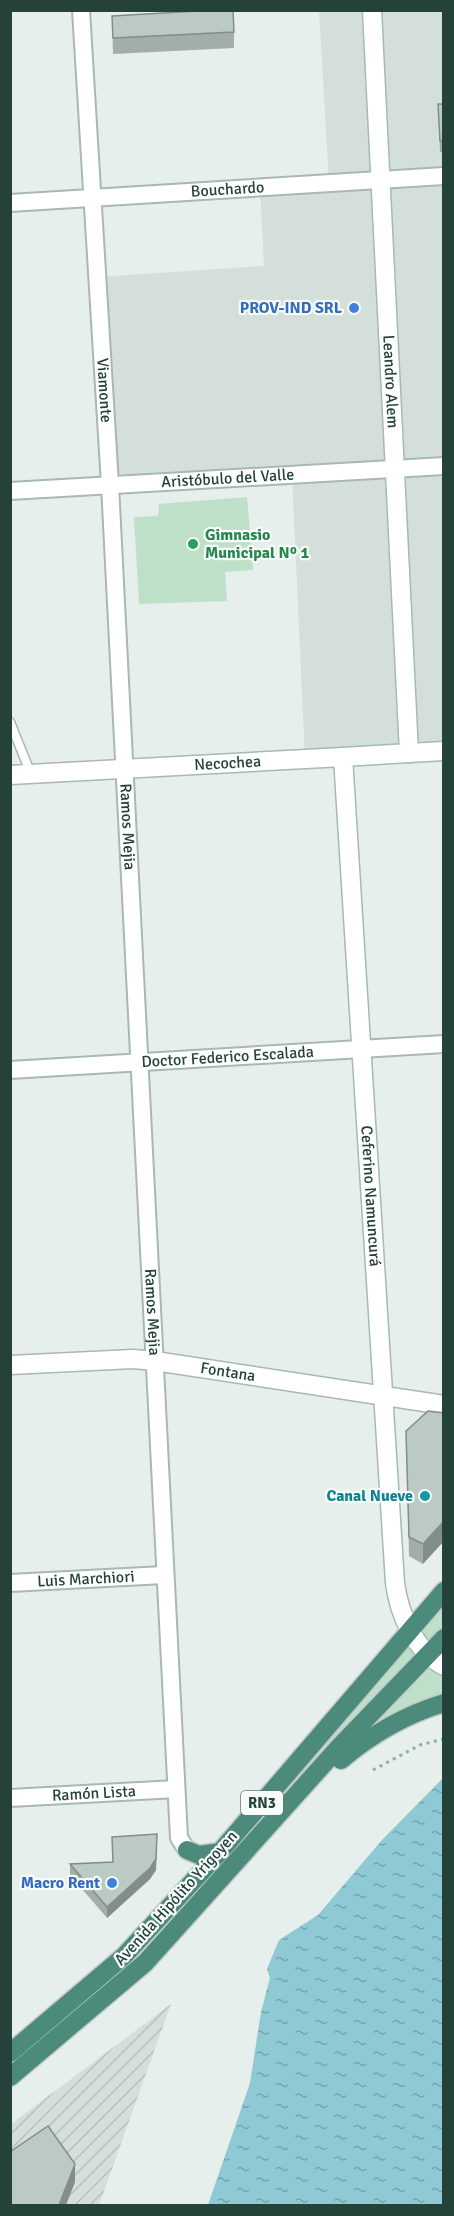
<svg xmlns="http://www.w3.org/2000/svg" width="454" height="2216" font-family="Signika,sans-serif">
<defs>
<pattern id="industrial-furrows" width="10" height="10" patternUnits="userSpaceOnUse" patternTransform="scale(1.5)"><rect width="10" height="10" fill="#d4dfda"/><path d="M-1 1l2-2M0 10L10 0M9 11l2-2" fill="none" stroke="#b6c1bc"/></pattern>
<pattern id="water-ripples" width="26" height="14" patternUnits="userSpaceOnUse" patternTransform="scale(1.5)"><rect width="26" height="14" fill="#8ec9d4"/><path d="M2 4q2-2 4 0t4 0M15 11q2-2 4 0t4 0" fill="none" stroke="#74a5ad"/></pattern>
</defs>
<rect width="100%" height="100%" fill="#e6efeb"/>
<path fill="#d4dfda" d="M 319,11 L 443,11 L 443,751 L 305,759 L 292,475 L 110,485 L 96,277 L 264,266 L 260,187 L 329,182 Z"/>
<path fill="url(#industrial-furrows)" d="M 171,2004 L 99,2205 L 11,2206 L 11,2124 Z"/>
<path fill="#bfe0c8" d="M 247,497 L 253,570 L 225,572 L 227,601 L 139,604 L 134,517 L 158,516 L 159,504 Z
M 443,1591 L 443,1703 L 335,1764 L 145,1963 L 11,2077 L 11,2053 L 109,1972 Z"/>
<path fill="url(#water-ripples)" d="M 443,1778 L 443,2205 L 208,2205 L 250,2083 L 261,2012 L 270,1978 L 267,1969 L 279,1940 L 318,1915 L 382,1840 Z"/>
<g fill="none" stroke-linecap="round" stroke-linejoin="round">
<g stroke="#a8b8b2" stroke-width="11">
<path id="service" d="M 10,722 L 31,774"/>
</g>
<g stroke="#a8b8b2" stroke-width="20">
<g id="minor">
<path id="s1" d="M 81,10 L 110,485 L 179,1838 L 187,1850"/>
<path id="s2" d="M 10,203 L 444,176"/>
<path id="s3" d="M 10,491 L 444,466"/>
<path id="s4" d="M 10,1070 L 444,1044"/>
<path id="s5" d="M 10,1583 L 164,1575"/>
<path id="s6" d="M 10,1798 L 176,1789"/>
</g>
</g>
<g stroke="#a8b8b2" stroke-width="21">
<g id="tertiary">
<path d="M 409,753 L 444,751"/>
<path id="s7" d="M 10,775 L 343,757"/>
<path id="s8" d="M 10,1365 L 133,1359 L 155,1361 L 444,1405"/>
</g>
</g>
<g stroke="#a4bbb3" stroke-width="21">
<g id="secondary">
<path id="s9" d="M 372,10 L 409,753 L 343,757 L 395,1583 C 399,1614 415,1651 444,1666"/>
</g>
</g>
<g stroke="#c2cac8" stroke-width="21">
<path id="trunk" d="M 341,1760 C 372,1734 404,1715 444,1703
M 187,1850 L 199,1855 L 220,1852
M 10,2053 L 124,1956 L 220,1852 L 444,1591
M 10,2077 L 145,1963 L 339,1747 L 444,1638"/>
</g>
<path stroke="#86b3a5" stroke-width="3" stroke-dasharray="3 4.5" stroke-linecap="butt" d="M 373,1770 L 420,1745 L 444,1739"/>
<use href="#service" stroke="#fff" stroke-width="8"/>
<use href="#minor" stroke="#fff" stroke-width="16"/>
<use href="#tertiary" stroke="#fff" stroke-width="18"/>
<use href="#secondary" stroke="#fff" stroke-width="18"/>
<use href="#trunk" stroke="#4c8a7c" stroke-width="18"/>
</g>
<path fill="#a1aea9" d="M 112,16 L 234,32 L 234,48 L 113,54 Z
M 438,104 L 444,104 L 444,152 L 440,152 Z
M 428,1411 L 423,1564 L 409,1556 L 406,1431 Z
M 112,1837 L 157,1845 L 156,1870 L 150,1879 L 107,1918 L 70,1875 L 70,1864 L 113,1862 Z"/>
<path fill="#838d89" d="M 444,1521 L 444,1541 L 423,1564 L 423,1544 Z
M 157,1834 L 156,1870 L 150,1879 L 107,1918 L 107,1907 Z
M 75,2164 L 75,2182 L 66,2205 L 59,2205 Z"/>
<path fill="#bbcac4" stroke="#838d89" stroke-width="1.5" d="M 215,10 L 233,10 L 234,32 L 113,38 L 112,16 Z
M 438,104 L 444,104 L 444,141 L 440,141 Z
M 428,1411 L 444,1413 L 444,1521 L 423,1544 L 409,1537 L 406,1431 Z
M 157,1834 L 156,1859 L 150,1868 L 107,1907 L 70,1864 L 113,1862 L 112,1837 Z
M 48,2126 L 75,2164 L 59,2205 L 10,2205 L 10,2152 Z"/>
<g fill="#3f7fe0" stroke="#f7fbf9" stroke-width="2">
<circle cx="354" cy="308" r="6"/>
<circle cx="112" cy="1883" r="6"/>
</g>
<circle fill="#2e9e5b" stroke="#f7fbf9" stroke-width="2" cx="193" cy="544" r="6"/>
<circle fill="#0f9aa8" stroke="#f7fbf9" stroke-width="2" cx="425" cy="1496" r="6"/>
<g text-anchor="middle" dominant-baseline="central" stroke-width="4.5" stroke-linejoin="round" paint-order="stroke">
<rect fill="#f7fbf9" stroke="#637a73" stroke-width="1.5" x="241" y="1791" width="42" height="24" rx="4.5"/>
<g font-size="15" font-weight="bold" fill="#24423a">
<text x="262" y="1803">RN3</text>
</g>
<g font-size="16" fill="#24423a" stroke="#f7fbf9">
<text stroke="none"><textPath href="#s2" startOffset="218">Bouchardo</textPath></text>
<text stroke="none"><textPath href="#s9" startOffset="372">Leandro Alem</textPath></text>
<text stroke="none"><textPath href="#s1" startOffset="381">Viamonte</textPath></text>
<text stroke="none"><textPath href="#s3" startOffset="218">Aristóbulo del Valle</textPath></text>
<text stroke="none"><textPath href="#s7" startOffset="218">Necochea</textPath></text>
<text stroke="none"><textPath href="#s1" startOffset="818">Ramos Mejia</textPath></text>
<text stroke="none"><textPath href="#s4" startOffset="218">Doctor Federico Escalada</textPath></text>
<text stroke="none"><textPath href="#s9" startOffset="1250">Ceferino Namuncurá</textPath></text>
<text stroke="none"><textPath href="#s1" startOffset="1304">Ramos Mejia</textPath></text>
<text stroke="none"><textPath href="#s8" startOffset="219">Fontana</textPath></text>
<text stroke="none"><textPath href="#s5" startOffset="76">Luis Marchiori</textPath></text>
<text stroke="none"><textPath href="#s6" startOffset="84">Ramón Lista</textPath></text>
<text transform="translate(176 1898) rotate(-48)">Avenida Hipólito Yrigoyen</text>
</g>
<g font-size="16" font-weight="bold" fill="#366cbe" stroke="#f7fbf9" text-anchor="end">
<text x="342" y="308">PROV-IND SRL</text>
<text x="100" y="1883">Macro Rent</text>
</g>
<g font-size="16" font-weight="bold" fill="#27864d" stroke="#f7fbf9" text-anchor="start">
<text x="205" y="535">Gimnasio<tspan x="205" dy="18">Municipal Nº 1</tspan></text>
</g>
<g font-size="16" font-weight="bold" fill="#0d838f" stroke="#f7fbf9" text-anchor="end">
<text x="413" y="1496">Canal Nueve</text>
</g>
</g>
<rect width="454" height="2216" fill="none" stroke="#24423a" stroke-width="24"/>
</svg>
